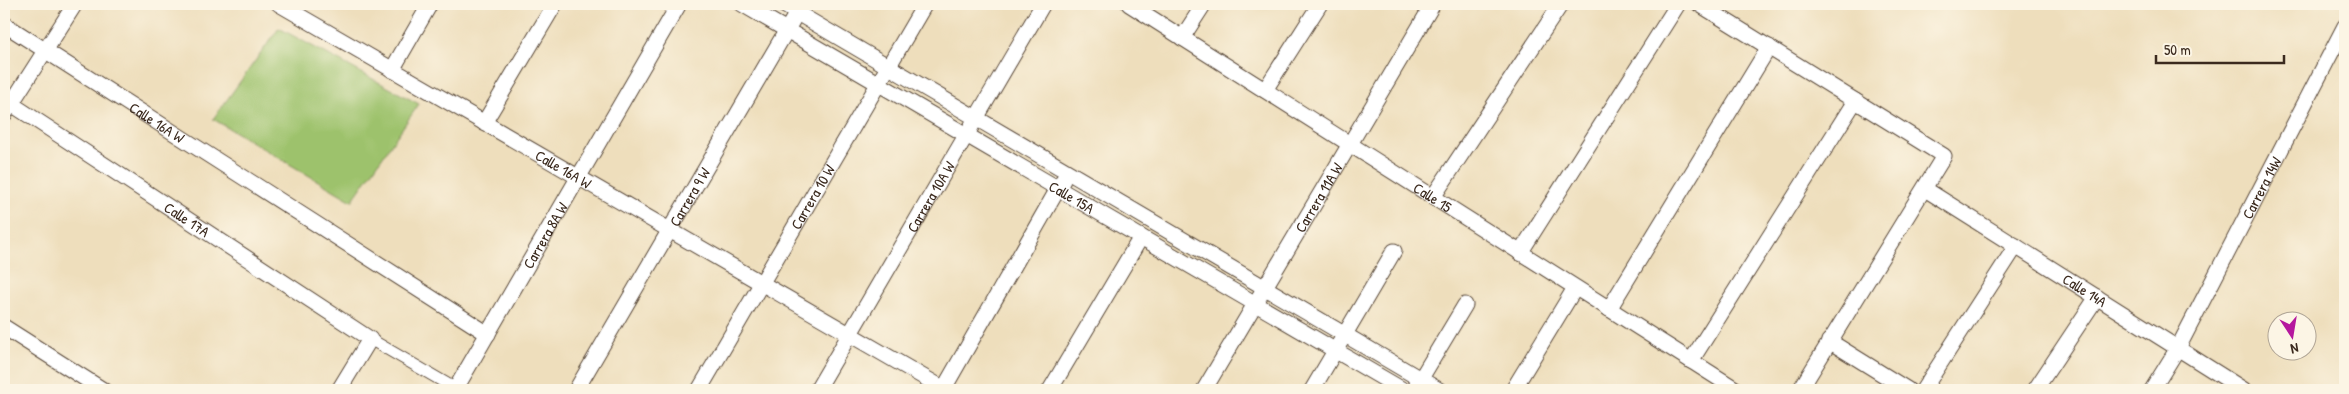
<svg xmlns="http://www.w3.org/2000/svg" width="2349" height="394" font-family="'Patrick Hand',sans-serif">
<rect width="100%" height="100%" fill="#fcf5e5"/>
<filter id="ink" filterUnits="userSpaceOnUse"><feTurbulence type="fractalNoise" baseFrequency=".02" numOctaves="2"/><feDisplacementMap in="SourceGraphic" scale="10" xChannelSelector="R" yChannelSelector="G"/><feConvolveMatrix kernelMatrix="1 2 1 2 8 2 1 2 1" color-interpolation-filters="sRGB"/></filter>
<filter id="wash" filterUnits="userSpaceOnUse"><feTurbulence type="fractalNoise" baseFrequency=".0096" numOctaves="4" result="noise"/><feDisplacementMap in="SourceGraphic" scale="20" xChannelSelector="R" yChannelSelector="G"/><feGaussianBlur stdDeviation="1.12" result="paint"/><feColorMatrix in="noise" values="0 0 0 0 0 0 0 0 0 0 0 0 0 0 0 0 0 1.4 0 .05"/><feComposite in="paint" operator="in"/></filter>
<g filter="url(#wash)">
<rect width="100%" height="100%" fill="#eedebc"/>
<path fill="#9dc26c" stroke="#6c7645" d="M 279,28 L 419,104 L 352,201 L 213,119 Z"/>
</g>
<g filter="url(#ink)">
<g fill="none" stroke-linecap="round" stroke-linejoin="round">
<g stroke="#564536" stroke-width="13">
<path id="pedestrian" d="M 370,339 L 456,389"/>
</g>
<g stroke="#564536" stroke-width="17">
<g id="minor">
<path id="s1" d="M 279,4 L 946,390"/>
<path id="s2" d="M 742,4 L 1403,390"/>
<path d="M 782,4 L 1439,390"/>
<path id="s3" d="M 1129,4 L 1737,390"/>
<path d="M 1699,4 L 1944,156 L 1800,390"/>
<path id="s4" d="M 4,24 L 488,334"/>
<path d="M 1182,38 L 1204,4"/>
<path d="M 392,70 L 430,4"/>
<path d="M 1265,90 L 1320,4"/>
<path id="s5" d="M 4,99 L 370,339 L 339,390"/>
<path d="M 4,115 L 75,4"/>
<path d="M 484,123 L 555,4"/>
<path id="s6" d="M 1925,189 L 2244,390"/>
<path d="M 1433,197 L 1561,4"/>
<path d="M 1520,253 L 1678,4"/>
<path d="M 1609,309 L 1769,47"/>
<path d="M 4,327 L 103,390"/>
<path d="M 1829,341 L 1908,390"/>
<path d="M 1691,361 L 1855,101"/>
<path id="s7" d="M 455,390 L 679,4"/>
<path id="s8" d="M 576,390 L 802,4"/>
<path id="s9" d="M 699,390 L 925,4"/>
<path id="s10" d="M 817,390 L 1043,4"/>
<path d="M 943,390 L 1063,180"/>
<path d="M 1050,390 L 1141,237"/>
<path id="s11" d="M 1204,390 L 1433,4"/>
<path d="M 1312,390 L 1394,251"/>
<path d="M 1414,390 L 1465,305"/>
<path d="M 1513,390 L 1575,288"/>
<path d="M 1923,390 L 2016,246"/>
<path d="M 2035,390 L 2097,297"/>
<path id="s12" d="M 2152,390 L 2178,348 L 2345,26"/>
</g>
</g>
<use href="#pedestrian" stroke="#fff" stroke-width="11"/>
<use href="#minor" stroke="#fff" stroke-width="15"/>
</g>
</g>
<g text-anchor="middle" dominant-baseline="central" stroke-width="5" stroke-linejoin="round" paint-order="stroke">
<g font-size="15" fill="#3b2a1e" stroke="#fcf5e5">
<text stroke="none"><textPath href="#s4" startOffset="182">Calle 16A W</textPath></text>
<text stroke="none"><textPath href="#s1" startOffset="329">Calle 16A W</textPath></text>
<text stroke="none"><textPath href="#s12" startOffset="230">Carrera 14W</textPath></text>
<text stroke="none"><textPath href="#s8" startOffset="224">Carrera 9 W</textPath></text>
<text stroke="none"><textPath href="#s9" startOffset="224">Carrera 10 W</textPath></text>
<text stroke="none"><textPath href="#s10" startOffset="224">Carrera 10A W</textPath></text>
<text stroke="none"><textPath href="#s2" startOffset="382">Calle 15A</textPath></text>
<text stroke="none"><textPath href="#s11" startOffset="224">Carrera 11A W</textPath></text>
<text stroke="none"><textPath href="#s3" startOffset="360">Calle 15</textPath></text>
<text stroke="none"><textPath href="#s5" startOffset="219">Calle 17A</textPath></text>
<text stroke="none"><textPath href="#s7" startOffset="179">Carrera 8A W</textPath></text>
<text stroke="none"><textPath href="#s6" startOffset="189">Calle 14A</textPath></text>
</g>
</g>
<rect width="2349" height="394" fill="none" stroke="#fcf5e5" stroke-width="20"/>
<g transform="translate(2292 336) rotate(168)"><circle r="24" fill="#fcf5e5" stroke="#afa495"/>
<path d="M0-4L9 19L0 12L-9 19Z" fill="#b5179e"/>
<text y="-8" font-size="14" font-weight="bold" text-anchor="middle" fill="#3b2a1e">N</text>
</g>
<path d="M2156 55v8h128v-8" fill="none" stroke="#3b2a1e" stroke-width="2.5"/>
<text x="2164" y="55" font-size="15" fill="#3b2a1e" stroke="#fcf5e5" stroke-width="4" paint-order="stroke">50 m</text>
</svg>
